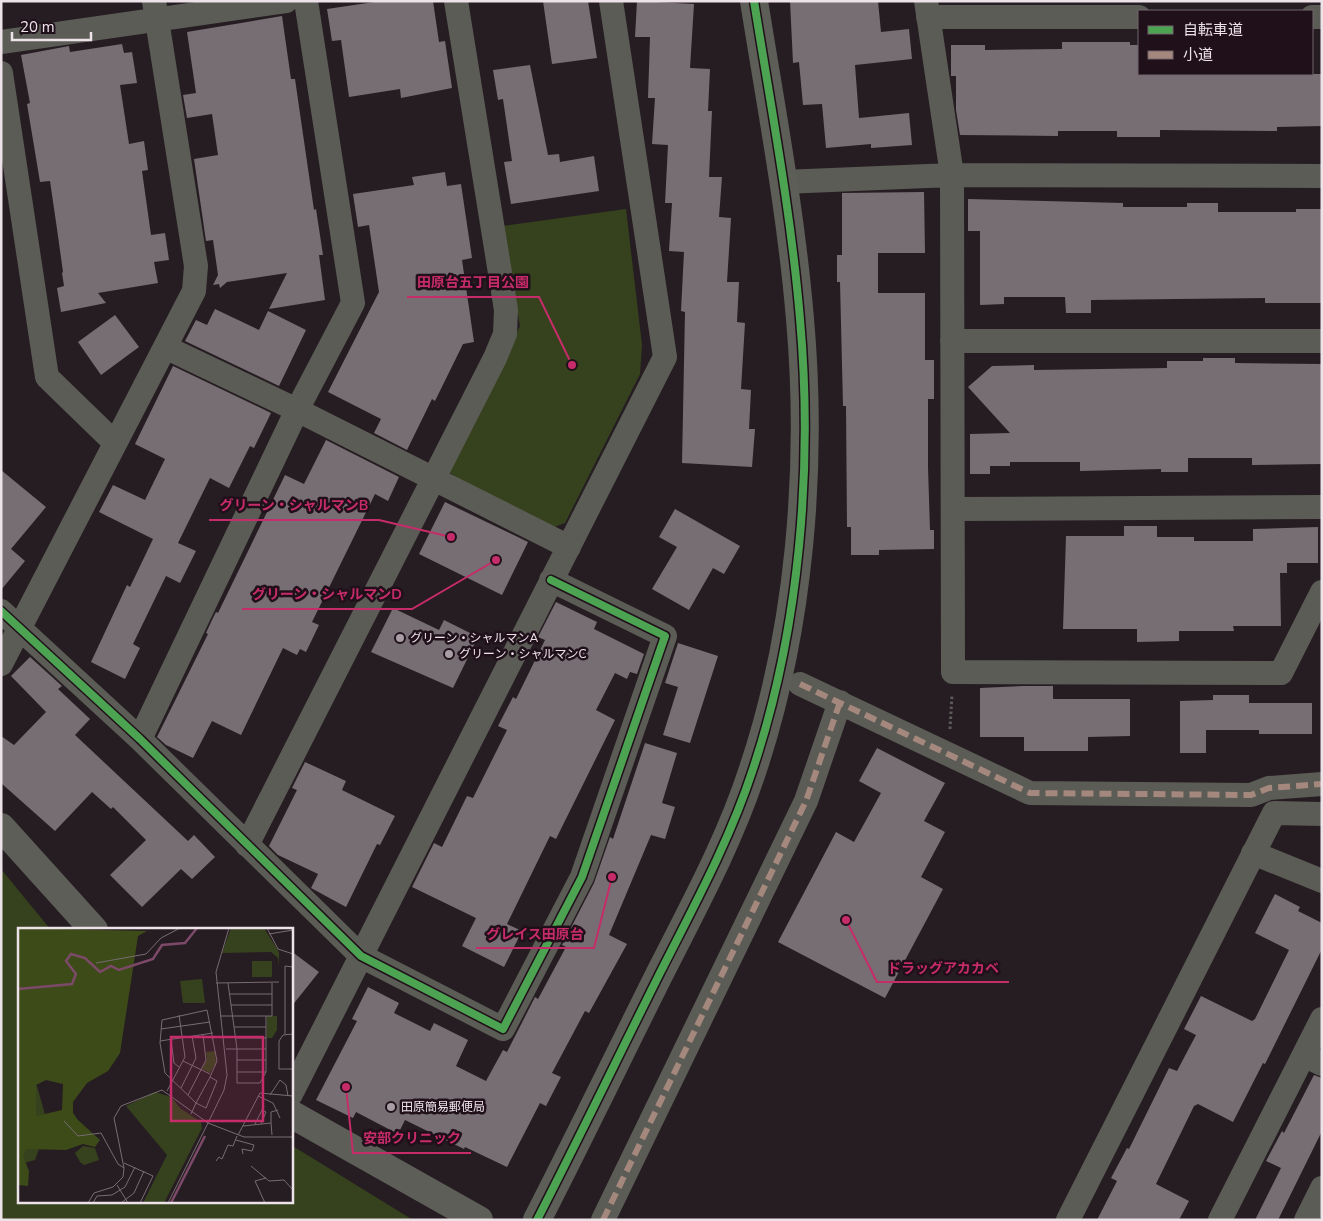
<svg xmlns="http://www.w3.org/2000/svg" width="1323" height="1221" font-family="'Nunito Sans','Noto Sans JP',sans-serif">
<rect width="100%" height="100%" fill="#261d22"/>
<path fill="#36421d" d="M 626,209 L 642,345 L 640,374 L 565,523 L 549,529 L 487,497 L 449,472 L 520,326 L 502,226 Z
M 1,869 L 51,930 L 19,930 L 19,1202 L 291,1202 L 291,1145 L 413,1220 L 1,1220 Z"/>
<path fill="#776e73" d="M 381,1 L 433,1 L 439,42 L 445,41 L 452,88 L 401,98 L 400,89 L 349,97 L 341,40 L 332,41 L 327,9 Z
M 543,1 L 588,1 L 597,58 L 552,64 Z
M 637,1 L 694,4 L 690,68 L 710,69 L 708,111 L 712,111 L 709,177 L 722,177 L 719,217 L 731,218 L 727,282 L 739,282 L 737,322 L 745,323 L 741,389 L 751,390 L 749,429 L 755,429 L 752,467 L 682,463 L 685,312 L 681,311 L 684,252 L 669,251 L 672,203 L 665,203 L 668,145 L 652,144 L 655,98 L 648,98 L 650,37 L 635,37 Z
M 790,1 L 878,1 L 881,32 L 909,29 L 912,59 L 855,65 L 859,118 L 909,113 L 912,145 L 871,148 L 871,144 L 826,148 L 822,104 L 803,105 L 799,62 L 793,63 Z
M 282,16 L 291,79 L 295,79 L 314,210 L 316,209 L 323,255 L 319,255 L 325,300 L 269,309 L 287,273 L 227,282 L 220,288 L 219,284 L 213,285 L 218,275 L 213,240 L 206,241 L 194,159 L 218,155 L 212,114 L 187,118 L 183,95 L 196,93 L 187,32 Z
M 1062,42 L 1130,42 L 1130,45 L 1139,45 L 1139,74 L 1322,74 L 1322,126 L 1277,127 L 1277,131 L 1160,130 L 1160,137 L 1117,137 L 1117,131 L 1058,131 L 1058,136 L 960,135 L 956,110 L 956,76 L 951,76 L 951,45 L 985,45 L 985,50 L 1062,49 Z
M 122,44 L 124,53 L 132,52 L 137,83 L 120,85 L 129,144 L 144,141 L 148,170 L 142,171 L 151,235 L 165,233 L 169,260 L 154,262 L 158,283 L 98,293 L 106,303 L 61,312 L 57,288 L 64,286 L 62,273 L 63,272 L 57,229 L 50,181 L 40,182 L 27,104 L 30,103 L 21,55 L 69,46 L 70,52 Z
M 530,65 L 548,155 L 559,154 L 560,162 L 594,156 L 599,191 L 511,204 L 504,162 L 512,161 L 503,99 L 498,100 L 493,70 Z
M 445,172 L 447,186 L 461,184 L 472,258 L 462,260 L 474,342 L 463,344 L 435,401 L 432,399 L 407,450 L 374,433 L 381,419 L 328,392 L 379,292 L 369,225 L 358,227 L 353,194 L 414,185 L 412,177 Z
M 924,192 L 925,253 L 878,253 L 878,293 L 925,293 L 925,360 L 934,360 L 934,399 L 928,399 L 928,467 L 930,530 L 934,530 L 934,549 L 879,550 L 879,555 L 851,555 L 851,527 L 847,527 L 846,406 L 843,406 L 840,282 L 837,282 L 837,255 L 842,255 L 842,193 Z
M 968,199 L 1123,203 L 1123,207 L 1187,207 L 1187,203 L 1218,203 L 1218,212 L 1296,212 L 1296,209 L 1322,209 L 1322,303 L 1265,303 L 1265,298 L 1091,300 L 1091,313 L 1066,313 L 1065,297 L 1004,297 L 1004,304 L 980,305 L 980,231 L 968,231 Z
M 215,309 L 259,330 L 268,311 L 306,330 L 279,386 L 185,341 L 196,320 L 207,325 Z
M 115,315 L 139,347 L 101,375 L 78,342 Z
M 1203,358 L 1235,358 L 1235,363 L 1322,364 L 1322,464 L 1252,465 L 1252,458 L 1188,458 L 1188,472 L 1161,472 L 1161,469 L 1080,471 L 1080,462 L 1010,462 L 1010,466 L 990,466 L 990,474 L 970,474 L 970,434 L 1010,433 L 968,387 L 992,366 L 1034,365 L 1034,370 L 1167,368 L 1167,361 L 1203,361 Z
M 173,366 L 271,413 L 254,448 L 250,446 L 229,488 L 210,478 L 178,543 L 196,551 L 180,583 L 166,576 L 133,644 L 140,648 L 125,679 L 91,662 L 127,585 L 130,587 L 153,539 L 99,512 L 113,485 L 145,500 L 165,459 L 135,444 Z
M 326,440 L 399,477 L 388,501 L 375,494 L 312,622 L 319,625 L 306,652 L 300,649 L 297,655 L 283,648 L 241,735 L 212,721 L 193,758 L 166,745 L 157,737 L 208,634 L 206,633 L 212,620 L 216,612 L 218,613 L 285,475 L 304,484 Z
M 1,470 L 46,507 L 11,549 L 25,561 L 1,590 Z
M 445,502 L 528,542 L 502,595 L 419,554 Z
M 675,509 L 740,546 L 724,574 L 713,568 L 689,610 L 652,589 L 677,547 L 659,537 Z
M 1124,526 L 1157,526 L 1157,537 L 1194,537 L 1194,541 L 1253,541 L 1253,529 L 1318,527 L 1318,563 L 1287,563 L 1287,573 L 1280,573 L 1281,626 L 1233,626 L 1234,631 L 1179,631 L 1179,641 L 1137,642 L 1137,629 L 1063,629 L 1066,536 L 1124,536 Z
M 556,602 L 597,622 L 594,629 L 644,654 L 637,674 L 630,672 L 627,679 L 615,673 L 596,710 L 615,720 L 556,839 L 550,836 L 507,924 L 522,931 L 504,967 L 462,946 L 476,918 L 412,887 L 434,843 L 442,847 L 467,796 L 473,798 L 507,730 L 498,726 L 513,697 L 516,699 L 545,640 L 538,637 Z
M 393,608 L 439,630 L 444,620 L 478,637 L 453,688 L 371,652 Z
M 678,643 L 718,656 L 690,743 L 663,735 L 678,687 L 665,683 Z
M 30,657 L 62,686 L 58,689 L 90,719 L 75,735 L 188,841 L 194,835 L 215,857 L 192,879 L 181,869 L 142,907 L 110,875 L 146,840 L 113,807 L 111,809 L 92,792 L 55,831 L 1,783 L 1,736 L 14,745 L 46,712 L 11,676 Z
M 1024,686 L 1053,686 L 1053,699 L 1130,699 L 1130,736 L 1088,737 L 1088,751 L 1024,751 L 1024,737 L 980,737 L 980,688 Z
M 1213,695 L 1249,695 L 1249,703 L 1312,703 L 1312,734 L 1259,734 L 1259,730 L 1206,730 L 1206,753 L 1180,753 L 1180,701 L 1213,700 Z
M 645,743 L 677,753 L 662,803 L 675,807 L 665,839 L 651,835 L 609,935 L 627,944 L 589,1013 L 585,1011 L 552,1073 L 561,1077 L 546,1106 L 540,1103 L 507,1167 L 465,1147 L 464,1149 L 405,1120 L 398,1134 L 356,1112 L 353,1118 L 316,1100 L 357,1021 L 352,1019 L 368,987 L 399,1003 L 394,1013 L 430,1031 L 434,1023 L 468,1040 L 456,1066 L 486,1081 L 503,1050 L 507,1052 L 535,997 L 538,999 L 566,947 L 562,945 L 594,883 L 610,837 L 613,839 Z
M 877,748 L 945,783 L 924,821 L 945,832 L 921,877 L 943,889 L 885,998 L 778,942 L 836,832 L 854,842 L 881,793 L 859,781 Z
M 305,762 L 346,781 L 342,790 L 395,816 L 380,845 L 377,844 L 346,907 L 311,888 L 318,874 L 278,855 L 269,846 L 297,790 L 292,788 Z
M 1275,894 L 1300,907 L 1298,911 L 1322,923 L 1322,949 L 1265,1064 L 1263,1063 L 1233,1122 L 1198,1104 L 1194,1106 L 1156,1184 L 1189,1201 L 1179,1220 L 1097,1220 L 1117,1181 L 1111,1178 L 1127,1148 L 1129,1149 L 1169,1068 L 1177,1071 L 1196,1035 L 1184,1029 L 1201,996 L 1252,1021 L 1255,1019 L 1289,950 L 1255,933 Z
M 291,951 L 319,972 L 291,1007 Z
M 1314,1075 L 1322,1078 L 1322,1131 L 1278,1220 L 1255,1220 L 1281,1168 L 1266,1161 L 1282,1131 L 1284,1133 Z"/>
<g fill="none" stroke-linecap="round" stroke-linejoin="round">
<path stroke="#5d5b59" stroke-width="3" stroke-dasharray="2.5 2.5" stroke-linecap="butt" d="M 950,729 L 952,695"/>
<path stroke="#5b5c56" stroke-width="24" d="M 926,1 L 952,175 L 953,672 L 1281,673 L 1322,592
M 928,17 L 1139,17
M 1312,17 L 1322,17
M 1,42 L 286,1
M 1,73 L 47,377 L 115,443
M 783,182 L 952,175 L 1322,176
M 952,341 L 1322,341
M 165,347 L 297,410 L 569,547
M 953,509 L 1322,507
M 1,611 L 140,739 L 361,956 L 503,1029 L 582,877 L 665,636 L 551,580
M 1,664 L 194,291 L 196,266 L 154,1
M 800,684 L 1030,793 L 1251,795 L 1269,788 L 1322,784
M 140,739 L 297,410 L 353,303 L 306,1
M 247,845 L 495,358 L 505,334 L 506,310 L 456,1
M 1253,853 L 1322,881
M 1304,1055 L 1322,1064
M 291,1094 L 665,357 L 611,1
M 603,1220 L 806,801 L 840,702
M 1068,1220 L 1274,813 L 1322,814
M 1220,1220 L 1322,1019
M 1306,1220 L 1322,1188"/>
<path stroke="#5d5e58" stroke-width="28" d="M 1,827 L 94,930
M 291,1114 L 479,1220
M 537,1220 C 579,1138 619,1055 660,973 C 694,906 730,840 753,769 C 800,628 813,466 800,319 C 791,212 771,107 754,1"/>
<path stroke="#a5887d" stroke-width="6" stroke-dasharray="12 6" stroke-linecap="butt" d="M 800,684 L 1030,793 L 1251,795 L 1269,788 L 1322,784
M 603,1220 L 806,801 L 840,702"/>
<g stroke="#20101a" stroke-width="11">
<path id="cycleway" d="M 1,611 L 140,739 L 361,956 L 503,1029 L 582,877 L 665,636 L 551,580
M 537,1220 C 579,1138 619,1055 660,973 C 694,906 730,840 753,769 C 800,628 813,466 800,319 C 791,212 771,107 754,1"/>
</g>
<use href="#cycleway" stroke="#4ca352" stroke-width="8"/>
</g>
<g fill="#a89da3" stroke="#20101a" stroke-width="2">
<circle cx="400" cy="638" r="5"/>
<circle cx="449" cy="654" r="5"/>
<circle cx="391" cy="1107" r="5"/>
</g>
<g text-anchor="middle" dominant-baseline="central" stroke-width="5" stroke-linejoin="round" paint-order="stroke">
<g font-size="12" fill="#eee2e9" stroke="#20101a" text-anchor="start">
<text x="410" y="638">グリーン・シャルマンA</text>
<text x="459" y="654">グリーン・シャルマンC</text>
<text x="401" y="1107">田原簡易郵便局</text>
</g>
</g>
<g transform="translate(18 928)">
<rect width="275" height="275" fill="#261d22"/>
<path d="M 213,0 L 246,0 L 261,24 L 261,38 L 260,30 L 253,24 L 204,25 ZM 234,33 L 254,33 L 254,49 L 234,49 ZM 184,51 L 187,75 L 165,75 L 162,53 ZM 249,88 L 259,88 L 259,102 L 254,110 L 249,110 ZM 197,123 L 198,135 L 192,145 L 184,141 L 189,131 L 188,124 ZM 0,136 L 19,158 L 30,197 L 17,232 L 6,235 L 0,234 ZM 137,164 L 153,169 L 162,180 L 183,194 L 184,200 L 146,275 L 125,275 L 149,227 L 108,178 ZM 65,218 L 77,220 L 81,232 L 66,237 L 62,234 L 57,225 Z" fill="#36421d"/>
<path d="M 0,0 L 129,3 L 120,8 L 102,125 L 90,143 L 69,155 L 55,174 L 55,185 L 60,192 L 82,212 L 77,219 L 65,216 L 48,222 L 8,221 L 5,228 L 11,243 L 10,258 L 0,257 ZM 28,152 L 45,156 L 44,182 L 18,188 L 18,157 Z" fill="#3c4b18" fill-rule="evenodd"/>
<path fill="none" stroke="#7c4968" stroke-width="2.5" d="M 0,61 L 54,56 L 58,46 L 48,33 L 53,26 L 67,30 L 82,44 L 93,38 L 101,42 L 135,31 L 144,17 L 167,15 L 179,0M 153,275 L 187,208"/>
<path fill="none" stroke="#766c72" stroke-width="1" d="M 249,0 L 260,21 L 275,26M 251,6 L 275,2M 78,35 L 128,26 L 143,10 L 162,0M 198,55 L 261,54M 210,55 L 219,121 L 219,155 L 242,155 L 248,144 L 248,88M 211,66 L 254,66M 213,77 L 254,77M 202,88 L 254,88 L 254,55M 216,99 L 248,99M 143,101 L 192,94M 267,106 L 267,38 L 275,39M 275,106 L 265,107 L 261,113 L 261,141 L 275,141M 218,110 L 248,110M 153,112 L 156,135 L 161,139M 142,113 L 195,105M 208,121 L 248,121M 219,132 L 248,132M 165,133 L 192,146M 219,144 L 248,144M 163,160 L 178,130 L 174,108M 149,163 L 167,129 L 161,87M 275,164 L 275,147M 170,167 L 188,132 L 185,107M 252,167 L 262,152 L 268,157 L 270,168M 240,168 L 255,175 L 262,190M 173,186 L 178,175 L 192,149 L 199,133 L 189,82 L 144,92 L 142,115 L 147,145 L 178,175 L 188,180 L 199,153 L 192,149M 46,193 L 60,208 L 83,205 L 100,236 L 106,240M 253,195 L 253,184 L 260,182M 237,196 L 246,178M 243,196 L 248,184 L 244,182M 225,198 L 253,195 L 254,207M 220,207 L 242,165 L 275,168M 218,212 L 236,217 L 234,223 L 224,221 L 225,226M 198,233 L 201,229 L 204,231 L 210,217 L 215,218 L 219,208M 106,235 L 135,248 L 122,275M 233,238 L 251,253 L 266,252 L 275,262M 99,257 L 110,275M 70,275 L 76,265 L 95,259 L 105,249 L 106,240 L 96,190 L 103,178 L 144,162 L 190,195 L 206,162 L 209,147 L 198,44 L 211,0M 75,275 L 79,268 L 94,267 L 107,259 L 117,239M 103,275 L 116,265 L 126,243M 150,275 L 190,195 L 226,209 L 275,209M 247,275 L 237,253 L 248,250"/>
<path fill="#c62c69" fill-opacity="0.15" stroke="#c62c69" stroke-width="2.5" d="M 153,109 L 245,109 L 245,193 L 153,193 Z"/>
<rect width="275" height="275" fill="none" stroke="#eee2e9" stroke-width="2.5"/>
</g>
<path fill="none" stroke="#c62c69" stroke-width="2" d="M572 365L539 297H407M451 537L379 520H209M496 560L412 609H242M612 877L594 948H476M846 920L877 982H1009M346 1087L353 1153H471"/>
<g fill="#c62c69" stroke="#20101a" stroke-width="2">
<circle cx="572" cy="365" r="5"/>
<circle cx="451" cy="537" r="5"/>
<circle cx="496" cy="560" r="5"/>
<circle cx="612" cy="877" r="5"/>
<circle cx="846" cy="920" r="5"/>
<circle cx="346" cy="1087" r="5"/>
</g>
<g font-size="14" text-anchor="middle" font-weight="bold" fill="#c62c69" stroke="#20101a" stroke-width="5" stroke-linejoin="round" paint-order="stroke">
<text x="473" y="287">田原台五丁目公園</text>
<text x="294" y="510">グリーン・シャルマンB</text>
<text x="327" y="599">グリーン・シャルマンD</text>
<text x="535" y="939">グレイス田原台</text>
<text x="943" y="973">ドラッグアカカベ</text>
<text x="412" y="1143">安部クリニック</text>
</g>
<rect width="1323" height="1221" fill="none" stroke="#eee2e9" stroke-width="5"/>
<rect x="1138" y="10" width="175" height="65" fill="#20101a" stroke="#72646d"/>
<rect x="1148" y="26" width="25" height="8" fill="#4ca352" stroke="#72646d"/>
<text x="1183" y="35" font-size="15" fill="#eee2e9">自転車道</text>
<rect x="1148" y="51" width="25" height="8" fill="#a5887d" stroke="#72646d"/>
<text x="1183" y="60" font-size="15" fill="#eee2e9">小道</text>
<path d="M12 32v8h79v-8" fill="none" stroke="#eee2e9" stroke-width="2.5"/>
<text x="20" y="32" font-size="15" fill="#eee2e9" stroke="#20101a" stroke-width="4" paint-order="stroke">20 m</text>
</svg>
